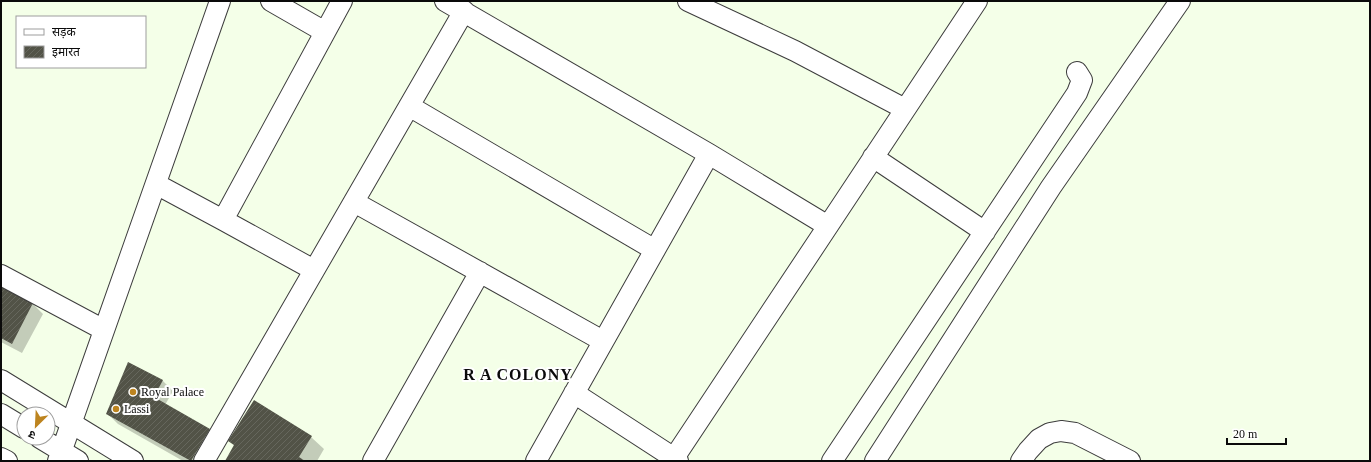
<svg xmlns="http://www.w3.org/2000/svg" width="1371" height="462" font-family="'Times New Roman','Noto Sans Devanagari',serif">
<defs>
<pattern id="building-hatch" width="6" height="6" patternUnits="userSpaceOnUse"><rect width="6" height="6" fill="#525347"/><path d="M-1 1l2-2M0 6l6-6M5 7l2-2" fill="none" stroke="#66675d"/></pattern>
</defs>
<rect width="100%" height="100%" fill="#f4ffe8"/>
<path fill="#0003" d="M 1,287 L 33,304 L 43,314 L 22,353 L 1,342 Z
M 129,363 L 163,381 L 173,391 L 165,405 L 209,430 L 219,440 L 207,461 L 183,461 L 118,424 L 107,413 Z
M 311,437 L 324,449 L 317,461 L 226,461 L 235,447 L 230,441 Z"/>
<path fill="url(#building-hatch)" d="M 1,286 L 33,303 L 12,344 L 1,338 Z
M 128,362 L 163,380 L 154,397 L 210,429 L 191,461 L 106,414 Z
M 254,400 L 312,436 L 299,457 L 305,461 L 225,461 L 234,445 L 228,441 Z"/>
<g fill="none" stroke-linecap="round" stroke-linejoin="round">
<g stroke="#3d3d3d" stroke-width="22">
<path id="minor" d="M 271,1 L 325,32
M 445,1 L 709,154 L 828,226 L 674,458 L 678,461
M 688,1 L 795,51 L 905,109
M 409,106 L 655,250
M 873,157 L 985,232
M 156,184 L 223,220 L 314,270
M 354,202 L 603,341
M 223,220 L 342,1
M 828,226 L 977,1
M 1,275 L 104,330
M 1,380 L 133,461
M 574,393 L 674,458
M 1,414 L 24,428
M 40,438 L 78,461
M 1,458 L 7,461
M 58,461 L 220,1
M 204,461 L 464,11
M 373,461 L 480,272
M 536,461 L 709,154
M 832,461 L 1077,93 L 1082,80 L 1077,72
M 875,461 L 1051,187 L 1180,1
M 1021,461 L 1028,451 L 1039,439 L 1050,433 L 1061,431 L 1075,433 L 1130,461"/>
</g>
<use href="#minor" stroke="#fff" stroke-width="20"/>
</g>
<g fill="#bd841f" stroke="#fff" stroke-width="1.5">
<circle cx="133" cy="392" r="4"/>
<circle cx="116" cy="409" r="4"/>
</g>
<g text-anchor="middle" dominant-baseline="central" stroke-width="4" stroke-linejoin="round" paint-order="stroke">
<g font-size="12" fill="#0a0a0a" stroke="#fff" text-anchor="start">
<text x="141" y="392">Royal Palace</text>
<text x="124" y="409">Lassi</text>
</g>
<g font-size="16" font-weight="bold" letter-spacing="1" fill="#0a0a0a" stroke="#fff">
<text x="518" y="374">R A COLONY</text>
</g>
</g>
<rect width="1371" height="462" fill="none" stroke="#0a0a0a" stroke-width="4"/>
<rect x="16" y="16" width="130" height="52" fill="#ffffff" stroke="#9d9d9d"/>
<rect x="24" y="29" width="20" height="6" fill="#ffffff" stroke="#9d9d9d"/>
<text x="52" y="36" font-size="12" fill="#0a0a0a">सड़क</text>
<rect x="24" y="46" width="20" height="12" fill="url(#building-hatch)" stroke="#9d9d9d"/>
<text x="52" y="56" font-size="12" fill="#0a0a0a">इमारत</text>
<g transform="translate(36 426) rotate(204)"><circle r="19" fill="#ffffff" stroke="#9d9d9d"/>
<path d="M0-3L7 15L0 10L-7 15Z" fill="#bd841f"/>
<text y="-6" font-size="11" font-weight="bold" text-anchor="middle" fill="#0a0a0a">उ</text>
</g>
<path d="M1227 438v6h59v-6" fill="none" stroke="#0a0a0a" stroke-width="2"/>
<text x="1233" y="438" font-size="12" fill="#0a0a0a" stroke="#ffffff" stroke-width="3" paint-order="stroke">20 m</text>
</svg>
